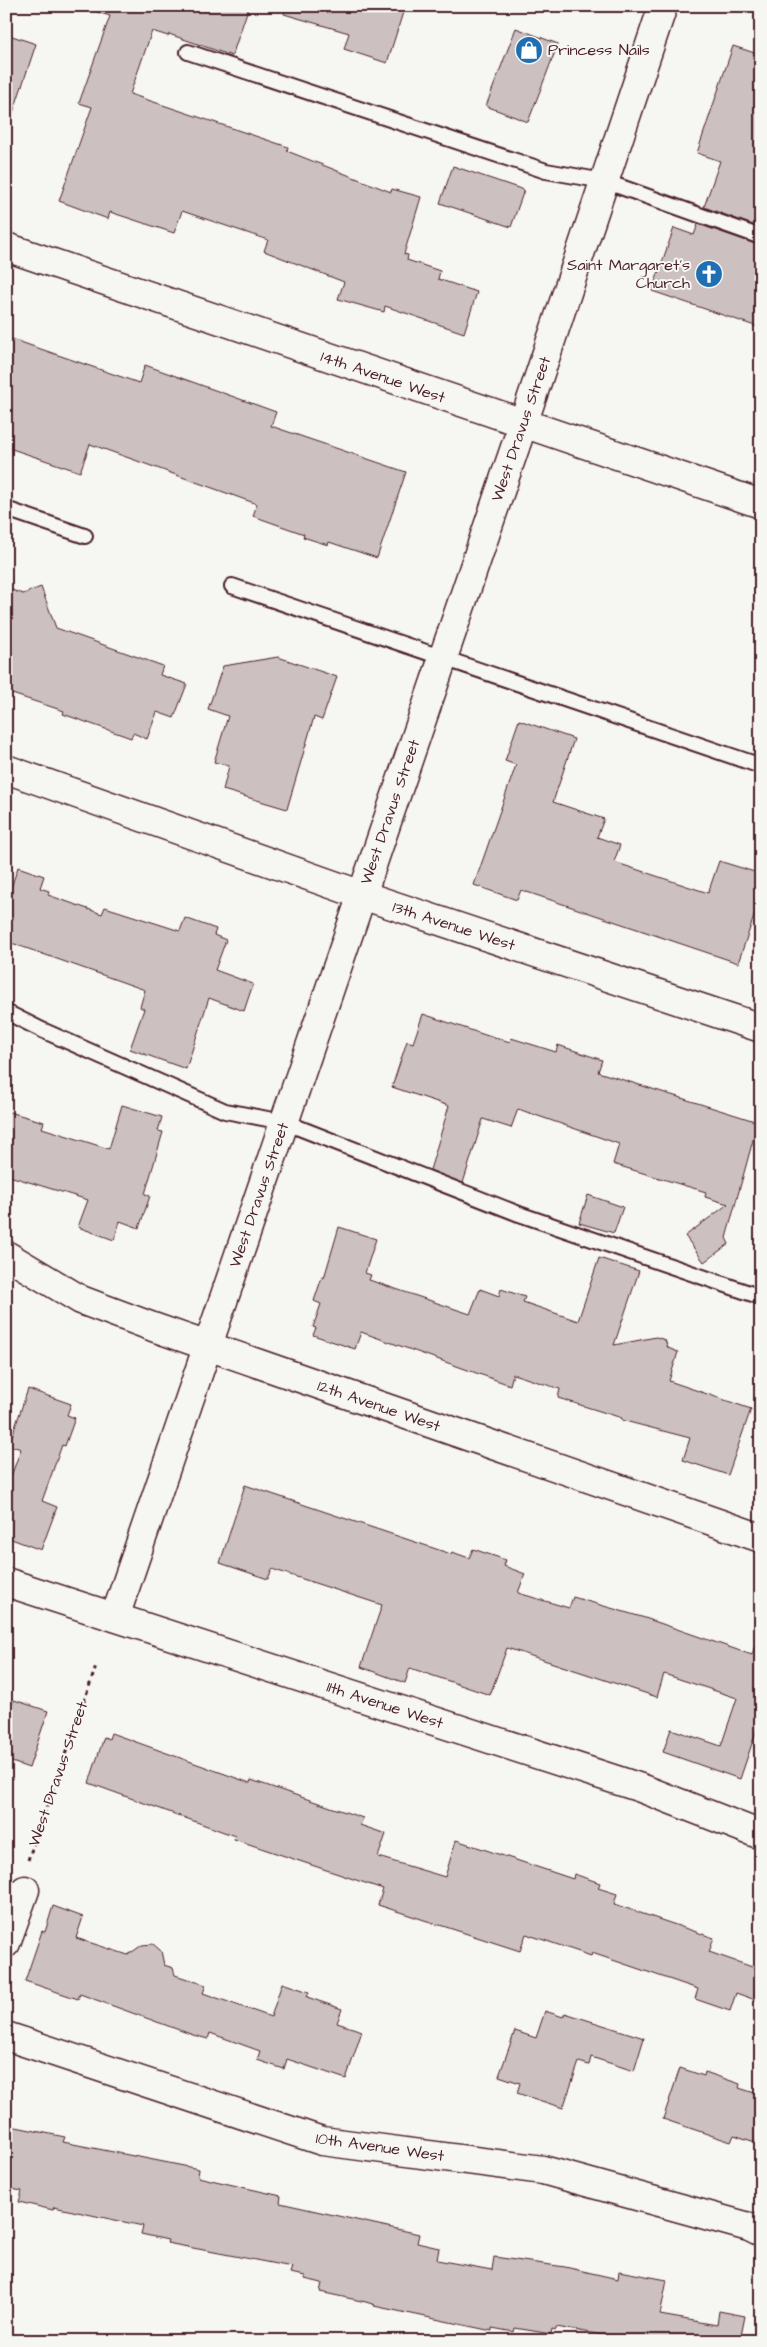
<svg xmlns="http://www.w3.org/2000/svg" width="767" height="2347" font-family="'Architects Daughter',sans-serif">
<rect width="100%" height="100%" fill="#f6f6f2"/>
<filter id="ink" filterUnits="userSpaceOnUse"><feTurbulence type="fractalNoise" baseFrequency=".02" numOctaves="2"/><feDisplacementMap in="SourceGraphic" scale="10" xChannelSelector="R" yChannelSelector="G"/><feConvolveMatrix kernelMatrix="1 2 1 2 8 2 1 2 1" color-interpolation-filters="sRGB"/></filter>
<g filter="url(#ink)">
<path fill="#ccc1c0" stroke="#4a1f2b" d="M 95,6 L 249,6 L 232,56 L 169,34 L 168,36 L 152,31 L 130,94 L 288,147 L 287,151 L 391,192 L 392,189 L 421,197 L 404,254 L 408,255 L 407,260 L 440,271 L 438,279 L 477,292 L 464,333 L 385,306 L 384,312 L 338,299 L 344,282 L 264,251 L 268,240 L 182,211 L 174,233 L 110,212 L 108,219 L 59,201 L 92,107 L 79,103 L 110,16 L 94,11 Z
M 285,6 L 405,6 L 387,63 L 344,49 L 349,33 L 284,14 Z
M 516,28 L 558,44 L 528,122 L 486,106 Z
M 6,34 L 36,44 L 11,119 L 6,118 Z
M 733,46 L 761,55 L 761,228 L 704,207 L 720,161 L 697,153 Z
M 453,166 L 524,190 L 511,227 L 440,203 Z
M 698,224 L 761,246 L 761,328 L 652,291 L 674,228 L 694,235 Z
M 6,337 L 139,383 L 145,365 L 276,412 L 271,426 L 406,472 L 377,558 L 329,542 L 328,545 L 303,537 L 304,534 L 253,516 L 257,504 L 90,444 L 80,472 L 6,447 Z
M 41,587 L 56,628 L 163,666 L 160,675 L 187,684 L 174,718 L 157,712 L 147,739 L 133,733 L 131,738 L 63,714 L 64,711 L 6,692 L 6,588 L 23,594 Z
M 278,657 L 337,677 L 322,720 L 314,717 L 287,809 L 223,790 L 229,766 L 214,762 L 228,716 L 208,709 L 223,666 Z
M 519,720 L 574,739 L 553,802 L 604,819 L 597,837 L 620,845 L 614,862 L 708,893 L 719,861 L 761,874 L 761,896 L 738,963 L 521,890 L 517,900 L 474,885 L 516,765 L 505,761 Z
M 18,867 L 44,876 L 40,888 L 49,891 L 48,895 L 102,914 L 105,907 L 180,931 L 185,918 L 216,929 L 214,935 L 226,940 L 215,970 L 253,984 L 244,1011 L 209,998 L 186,1069 L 130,1049 L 144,1009 L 140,1007 L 145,990 L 6,941 L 6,903 Z
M 423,1014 L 488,1036 L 488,1035 L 510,1042 L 511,1038 L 556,1052 L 558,1045 L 602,1060 L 598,1072 L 758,1122 L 726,1238 L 729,1244 L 704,1262 L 685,1236 L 728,1204 L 705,1197 L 706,1192 L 613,1164 L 619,1144 L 518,1109 L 511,1128 L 483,1119 L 463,1183 L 430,1170 L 449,1106 L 392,1087 L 407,1041 L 413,1043 Z
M 122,1105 L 162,1117 L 158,1131 L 163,1132 L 145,1194 L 150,1196 L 139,1228 L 120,1221 L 114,1240 L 78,1227 L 88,1200 L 6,1175 L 6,1111 L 44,1122 L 42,1128 L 109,1149 Z
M 588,1195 L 623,1207 L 614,1233 L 579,1223 Z
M 339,1227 L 376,1239 L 365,1273 L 371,1275 L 369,1280 L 470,1314 L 480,1289 L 499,1296 L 501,1289 L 525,1297 L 523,1302 L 578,1321 L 599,1258 L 639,1271 L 614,1345 L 656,1337 L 665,1340 L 668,1348 L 678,1352 L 669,1381 L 751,1409 L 728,1475 L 683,1460 L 690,1438 L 621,1420 L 622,1418 L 558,1398 L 560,1389 L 513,1374 L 510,1385 L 361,1332 L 355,1349 L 313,1335 L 316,1328 L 313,1327 L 321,1304 L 314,1301 L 322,1277 L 324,1278 Z
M 28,1389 L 71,1404 L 67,1415 L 75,1418 L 65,1446 L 62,1445 L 42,1501 L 57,1507 L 41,1550 L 6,1537 L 6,1490 L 21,1449 L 9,1445 Z
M 245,1485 L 451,1554 L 452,1552 L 469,1558 L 473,1549 L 506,1560 L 504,1566 L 525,1574 L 518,1593 L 569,1608 L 573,1597 L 645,1618 L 752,1655 L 756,1642 L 761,1643 L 761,1717 L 740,1779 L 663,1752 L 671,1729 L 721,1746 L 737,1698 L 664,1674 L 657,1697 L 507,1648 L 490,1695 L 410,1668 L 405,1683 L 361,1667 L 382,1605 L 272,1569 L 268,1579 L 220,1563 Z
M 14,1700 L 48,1711 L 29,1768 L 6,1760 L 6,1704 L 12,1706 Z
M 111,1733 L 250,1783 L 251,1780 L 363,1818 L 360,1825 L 386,1834 L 378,1857 L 445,1877 L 456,1840 L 573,1879 L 574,1874 L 600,1883 L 598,1888 L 617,1894 L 614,1904 L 714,1938 L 709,1952 L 761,1970 L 761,2002 L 736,1993 L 730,2011 L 695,1999 L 698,1989 L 592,1953 L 591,1956 L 526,1934 L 520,1951 L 378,1905 L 383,1889 L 234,1839 L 235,1836 L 89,1783 L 104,1737 L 109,1739 Z
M 53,1906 L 83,1917 L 76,1938 L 128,1955 L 142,1945 L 153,1944 L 161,1951 L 164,1965 L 173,1968 L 175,1975 L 206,1985 L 203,1993 L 271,2017 L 282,1983 L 309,1992 L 307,1997 L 342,2009 L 337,2023 L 362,2031 L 346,2079 L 287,2059 L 284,2069 L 257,2060 L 260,2051 L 210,2033 L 208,2039 L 193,2035 L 80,1994 L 78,1999 L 25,1981 L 42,1931 L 45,1932 Z
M 545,2011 L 563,2017 L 565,2013 L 644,2038 L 634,2071 L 591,2057 L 589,2065 L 579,2062 L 563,2108 L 517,2093 L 520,2083 L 499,2076 L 515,2031 L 536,2038 Z
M 680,2068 L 704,2076 L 705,2072 L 740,2084 L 739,2088 L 761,2095 L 761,2144 L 734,2135 L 731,2142 L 663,2119 Z
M 6,2125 L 65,2137 L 63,2142 L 199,2169 L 198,2177 L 281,2196 L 280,2203 L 419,2234 L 417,2243 L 439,2248 L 437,2260 L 492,2270 L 494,2257 L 565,2267 L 618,2279 L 619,2271 L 667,2280 L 660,2315 L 717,2325 L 719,2311 L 745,2316 L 740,2341 L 608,2341 L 609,2336 L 556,2327 L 556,2330 L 552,2329 L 551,2334 L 515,2328 L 514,2332 L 492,2328 L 492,2331 L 374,2306 L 375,2305 L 366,2302 L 320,2292 L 322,2283 L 305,2279 L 305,2276 L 290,2273 L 292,2267 L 167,2243 L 168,2240 L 141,2234 L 143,2226 L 54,2207 L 53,2210 L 19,2202 L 22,2191 L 6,2188 Z"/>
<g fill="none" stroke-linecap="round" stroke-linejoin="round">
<g stroke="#4a1f2b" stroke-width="18">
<path id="lane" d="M 188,52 L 546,171 L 604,181 L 761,237
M 6,509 L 85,536
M 232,586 L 761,766
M 6,1012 L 42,1030 L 225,1111 L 284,1122 L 519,1214 L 761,1297"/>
</g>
<g stroke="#4a1f2b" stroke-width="31">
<path id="street" d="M 6,247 L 761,504
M 6,769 L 362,895 L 761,1028
M 6,1255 L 81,1300 L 153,1327 L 761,1538
M 6,1943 L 25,1890
M 6,2036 L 322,2141 L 543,2170 L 749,2227 L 761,2233"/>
</g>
<g stroke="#4a1f2b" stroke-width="31">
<path id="secondary" d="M 6,1582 L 641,1788 L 761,1835
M 115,1617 L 523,424 L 663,6"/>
</g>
<path stroke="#4a1f2b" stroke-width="3" stroke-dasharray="4 4" stroke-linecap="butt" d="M 28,1860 L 97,1664"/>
<use href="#lane" stroke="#f6f6f2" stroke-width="14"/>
<use href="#street" stroke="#f6f6f2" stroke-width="28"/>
<use href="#secondary" stroke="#f6f6f2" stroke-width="28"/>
</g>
</g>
<defs>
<g id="shop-disc" transform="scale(1.4375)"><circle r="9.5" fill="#1f6fb2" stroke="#f6f6f2"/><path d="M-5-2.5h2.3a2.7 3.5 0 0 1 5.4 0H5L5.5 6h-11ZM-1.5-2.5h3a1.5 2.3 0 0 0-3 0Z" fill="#fff"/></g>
<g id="church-disc" transform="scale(1.4375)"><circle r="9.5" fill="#1f6fb2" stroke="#f6f6f2"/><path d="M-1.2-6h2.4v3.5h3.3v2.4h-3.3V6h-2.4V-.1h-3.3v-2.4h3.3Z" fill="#fff"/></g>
</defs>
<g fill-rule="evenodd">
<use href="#shop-disc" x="529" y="50"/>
<use href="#church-disc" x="709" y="274"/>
</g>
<g text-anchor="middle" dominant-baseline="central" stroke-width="4" stroke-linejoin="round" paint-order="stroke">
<g font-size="16" fill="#4a1f2b" stroke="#f6f6f2" text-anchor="start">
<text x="548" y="50">Princess Nails</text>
<text x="690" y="265" text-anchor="end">Saint Margaret's<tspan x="690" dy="18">Church</tspan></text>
</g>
<g font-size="16" fill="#4a1f2b" stroke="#f6f6f2">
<text transform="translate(383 377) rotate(19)">14th Avenue West</text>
<text transform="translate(521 429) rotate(-71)">West Dravus Street</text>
<text transform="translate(390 812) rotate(-71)">West Dravus Street</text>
<text transform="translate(454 926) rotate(18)">13th Avenue West</text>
<text transform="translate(259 1195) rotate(-71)">West Dravus Street</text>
<text transform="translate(379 1406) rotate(19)">12th Avenue West</text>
<text transform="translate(385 1705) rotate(18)">11th Avenue West</text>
<text transform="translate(58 1774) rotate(-71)">West Dravus Street</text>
<text transform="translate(380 2147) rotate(8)">10th Avenue West</text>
</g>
</g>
<rect width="767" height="2347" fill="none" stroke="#f6f6f2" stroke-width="25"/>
<rect x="12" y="12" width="742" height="2322" fill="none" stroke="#4a1f2b" stroke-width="2" filter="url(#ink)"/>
</svg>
